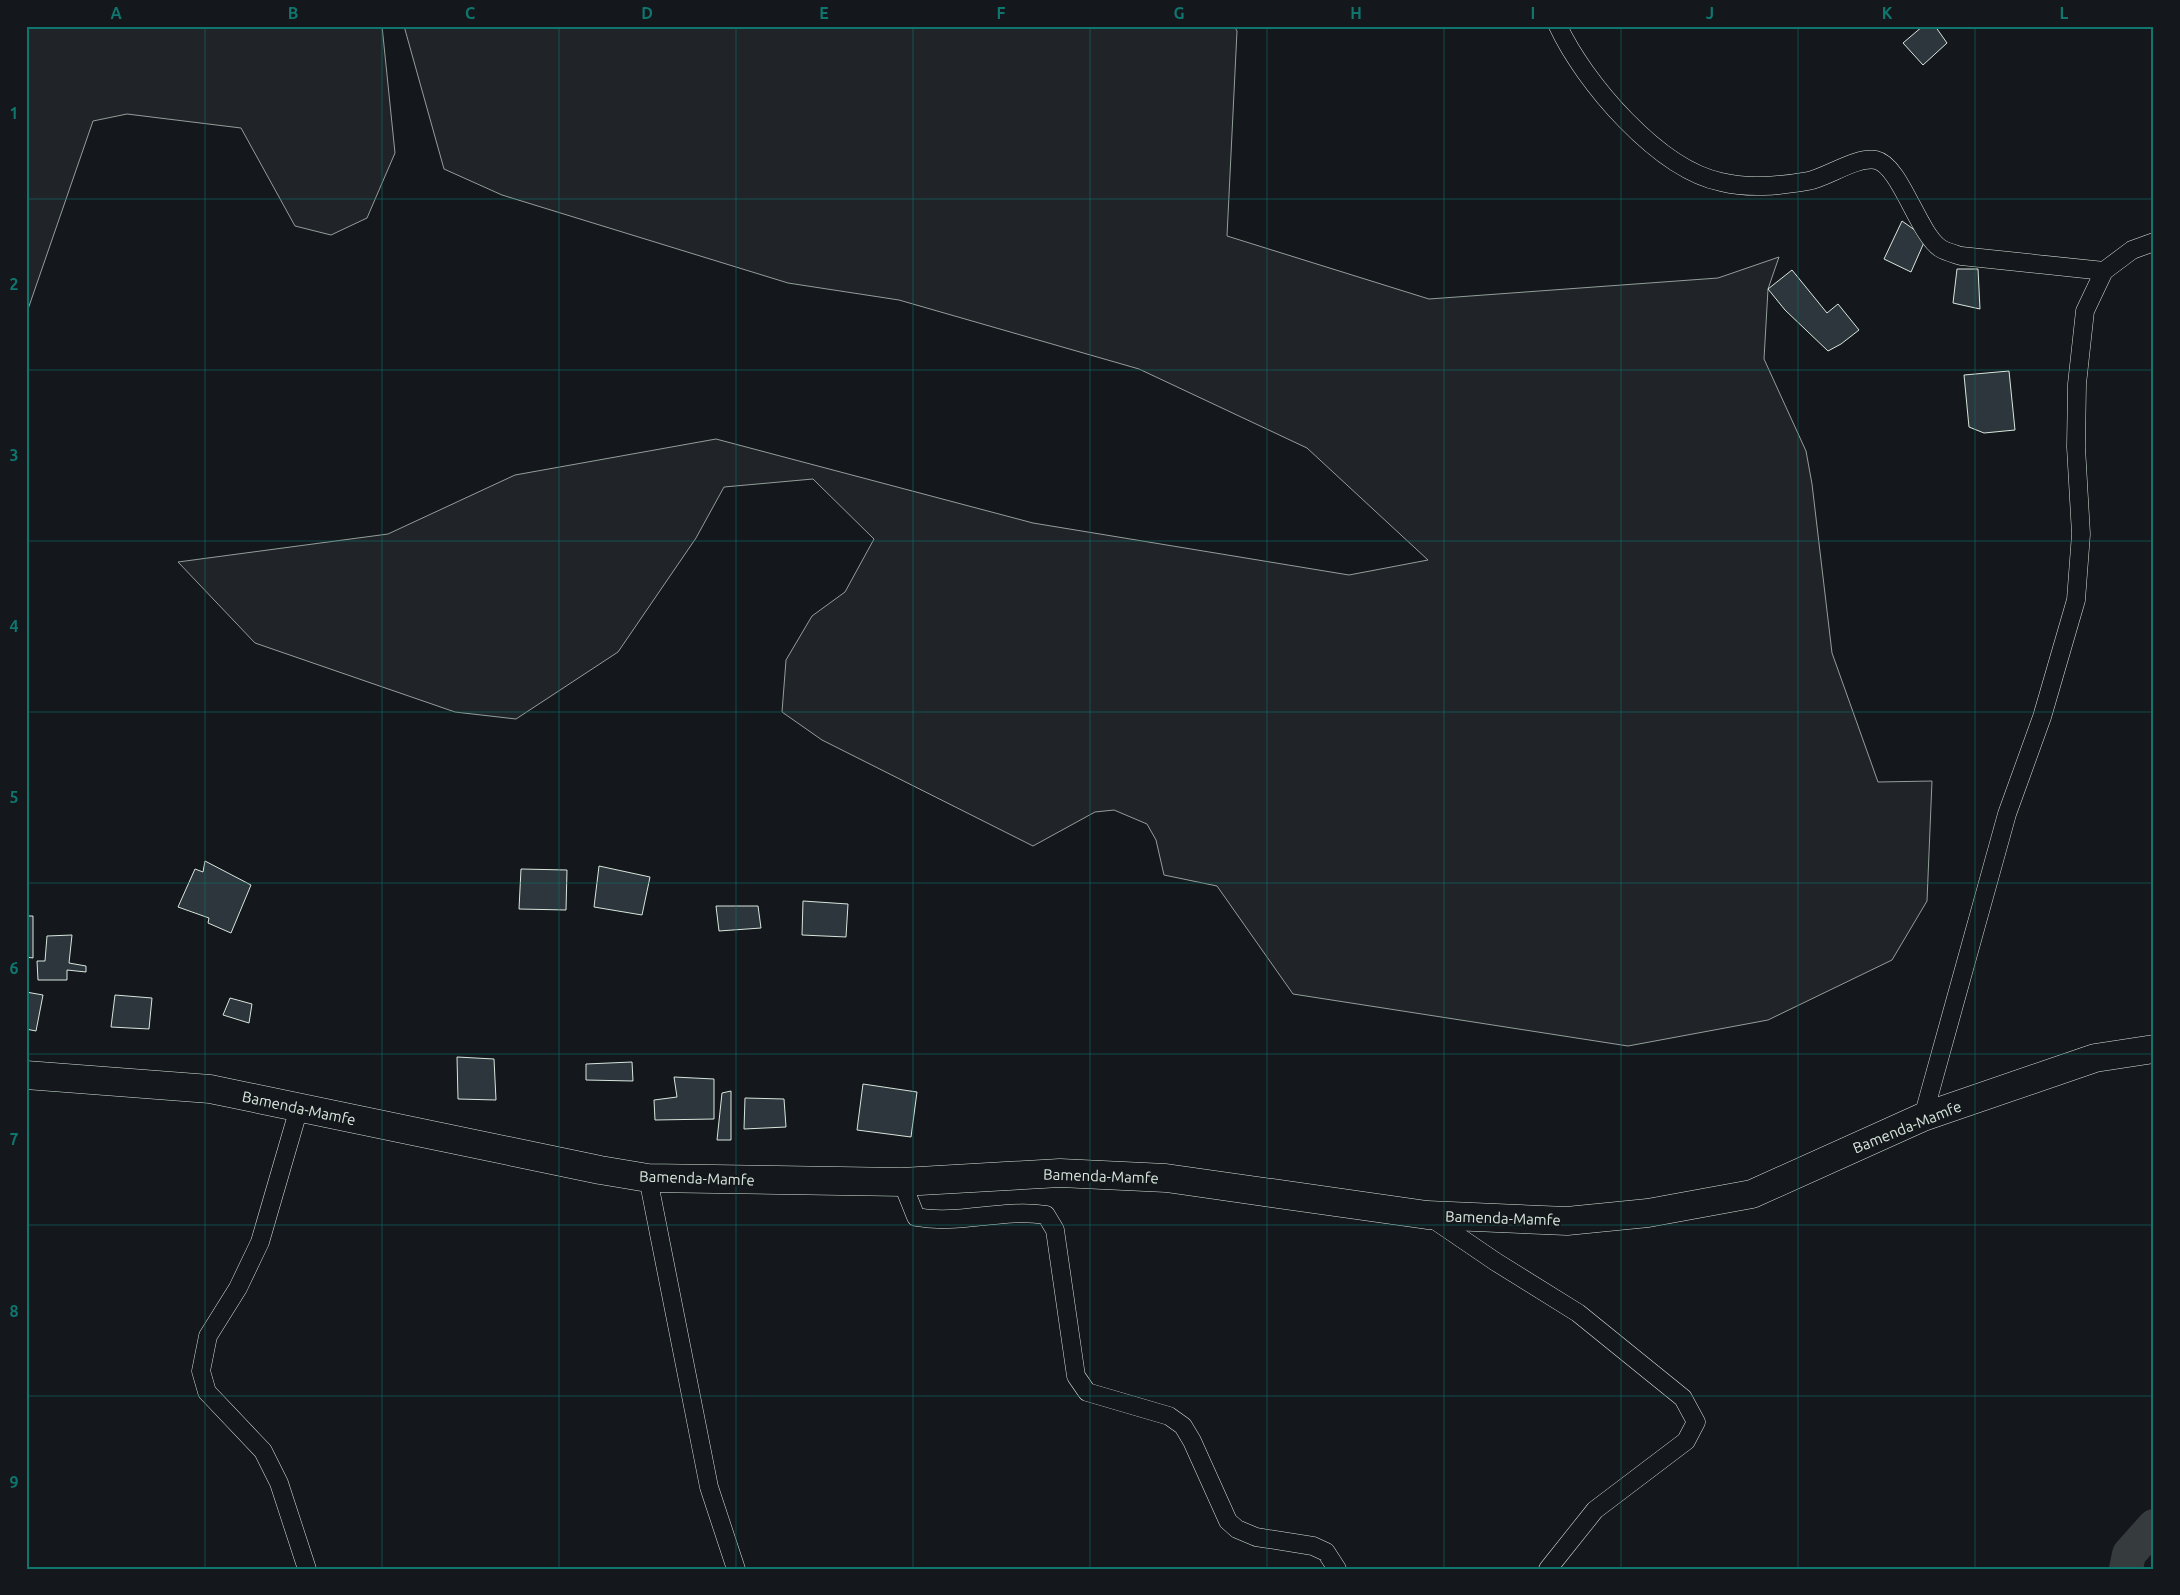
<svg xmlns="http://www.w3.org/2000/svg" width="2180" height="1595" font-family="Ubuntu,sans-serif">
<rect width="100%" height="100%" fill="#14181c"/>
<path fill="#202428" stroke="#939e99" d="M 26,26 L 382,26 L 395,153 L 367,218 L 331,235 L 295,226 L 241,128 L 127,114 L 93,121 L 26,315 Z
M 404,26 L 1234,26 L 1237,31 L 1227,236 L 1429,299 L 1718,278 L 1779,257 L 1768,289 L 1764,359 L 1806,451 L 1812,484 L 1832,653 L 1878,782 L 1932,781 L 1927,901 L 1892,960 L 1768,1020 L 1628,1046 L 1293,994 L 1217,886 L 1164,875 L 1156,840 L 1147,824 L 1114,810 L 1095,812 L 1033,846 L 822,740 L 782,712 L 786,660 L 812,616 L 845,592 L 874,539 L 813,479 L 724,487 L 696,538 L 618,652 L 516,719 L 455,712 L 255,643 L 178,562 L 388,534 L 515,475 L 716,439 L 1033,523 L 1349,575 L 1428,560 L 1307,448 L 1139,369 L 899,300 L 788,283 L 502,195 L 444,169 Z"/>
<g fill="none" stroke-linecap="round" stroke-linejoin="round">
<path stroke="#363b3e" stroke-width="34" d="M 2126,1569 L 2129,1554 L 2154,1526"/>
</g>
<path fill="#2c363c" stroke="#d8e6dc" d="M 1923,26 L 1935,26 L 1947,43 L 1923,65 L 1903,43 Z
M 1902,221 L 1926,238 L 1911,272 L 1884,259 Z
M 1957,269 L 1978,269 L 1980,309 L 1953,303 Z
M 1792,270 L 1827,313 L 1838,304 L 1859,330 L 1841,344 L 1828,351 L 1785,310 L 1768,289 Z
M 2009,371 L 2015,430 L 1984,433 L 1969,427 L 1964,375 Z
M 205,861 L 251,885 L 231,933 L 208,923 L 209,918 L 178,907 L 195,869 L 203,872 Z
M 599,866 L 650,877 L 642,915 L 594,907 Z
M 521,869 L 567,870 L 566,910 L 519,909 Z
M 803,901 L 848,904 L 846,937 L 802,935 Z
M 716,906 L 758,906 L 761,928 L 719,931 Z
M 26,916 L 33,916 L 33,958 L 26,957 Z
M 72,935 L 69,963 L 86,966 L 86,972 L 67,970 L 67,980 L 38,980 L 37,961 L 45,961 L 47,936 Z
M 26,992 L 43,995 L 36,1031 L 26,1029 Z
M 115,995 L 152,998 L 149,1029 L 111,1027 Z
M 230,998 L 252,1004 L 249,1023 L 223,1015 Z
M 457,1057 L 494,1059 L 496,1100 L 458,1099 Z
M 632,1062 L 633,1081 L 586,1080 L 586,1064 Z
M 674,1077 L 714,1079 L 714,1119 L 655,1120 L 654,1100 L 677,1097 Z
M 863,1084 L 917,1092 L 911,1137 L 857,1130 Z
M 731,1091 L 731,1140 L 717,1140 L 722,1093 Z
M 745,1098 L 784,1099 L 786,1127 L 744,1129 Z"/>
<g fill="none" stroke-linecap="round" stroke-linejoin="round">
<g stroke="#d8e6dc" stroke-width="19">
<path id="minor" d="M 1558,26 C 1584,82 1658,169 1721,182 C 1749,189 1779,186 1808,181 C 1826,178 1857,156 1876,160 C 1900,165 1918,233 1940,248 C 1946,252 1955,254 1961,256 L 2104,271
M 299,1108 L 260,1242 L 238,1288 L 208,1336 L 201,1371 L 207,1392 L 263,1451 L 279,1483 L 307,1569
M 1923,1117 L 2007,814 L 2042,717 L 2076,600 L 2081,534 L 2076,447 L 2077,384 L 2085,311 L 2104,271 L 2132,250 L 2154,242
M 648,1178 L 709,1487 L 736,1569
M 902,1182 L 916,1217 C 959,1225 1003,1208 1046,1215 L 1055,1230 L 1076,1376 L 1087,1392 L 1169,1416 L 1183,1426 L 1192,1441 L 1228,1521 L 1237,1529 L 1256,1537 L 1313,1546 L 1326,1552 L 1337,1569
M 1430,1217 L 1496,1262 L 1578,1313 L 1683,1398 L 1696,1422 L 1686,1441 L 1595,1510 L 1548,1569"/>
</g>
<g stroke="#d8e6dc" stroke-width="29">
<path id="trunk" d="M 26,1075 L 210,1089 L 600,1170 L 648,1178 L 902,1182 L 1060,1173 L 1166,1178 L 1427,1215 L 1567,1221 L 1648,1213 L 1752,1194 L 1923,1117 L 2095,1058 L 2154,1049"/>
</g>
<use href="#minor" stroke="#14181c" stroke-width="18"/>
<use href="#trunk" stroke="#14181c" stroke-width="28"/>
</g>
<path fill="none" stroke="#0f766e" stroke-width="1" stroke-opacity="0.55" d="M 205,26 L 205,1569M 382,26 L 382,1569M 559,26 L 559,1569M 736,26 L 736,1569M 913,26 L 913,1569M 1090,26 L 1090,1569M 1267,26 L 1267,1569M 1444,26 L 1444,1569M 1621,26 L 1621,1569M 1798,26 L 1798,1569M 1975,26 L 1975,1569M 26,199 L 2154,199M 26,370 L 2154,370M 26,541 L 2154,541M 26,712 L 2154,712M 26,883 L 2154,883M 26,1054 L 2154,1054M 26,1225 L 2154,1225M 26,1396 L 2154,1396"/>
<g text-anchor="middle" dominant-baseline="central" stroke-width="4" stroke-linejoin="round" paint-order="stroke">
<g font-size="15" fill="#d8e6dc" stroke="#14181c">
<text transform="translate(299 1108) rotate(12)">Bamenda-Mamfe</text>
<text transform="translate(1907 1127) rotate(-22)">Bamenda-Mamfe</text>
<text transform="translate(1101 1176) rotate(2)">Bamenda-Mamfe</text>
<text transform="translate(697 1178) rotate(2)">Bamenda-Mamfe</text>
<text transform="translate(1503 1218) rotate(2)">Bamenda-Mamfe</text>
</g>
</g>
<rect width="2180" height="1595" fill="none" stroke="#14181c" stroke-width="55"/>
<rect x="28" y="28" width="2124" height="1540" fill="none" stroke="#0f766e" stroke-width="2"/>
<g font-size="16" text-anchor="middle" font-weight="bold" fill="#0f766e">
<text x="116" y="19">A</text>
<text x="293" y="19">B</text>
<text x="470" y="19">C</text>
<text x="647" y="19">D</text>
<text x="824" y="19">E</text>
<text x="1001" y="19">F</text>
<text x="1179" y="19">G</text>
<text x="1356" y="19">H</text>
<text x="1533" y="19">I</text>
<text x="1710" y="19">J</text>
<text x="1887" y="19">K</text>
<text x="2064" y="19">L</text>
<text x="14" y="119">1</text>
<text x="14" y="290">2</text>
<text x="14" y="461">3</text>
<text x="14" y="632">4</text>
<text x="14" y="803">5</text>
<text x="14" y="974">6</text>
<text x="14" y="1145">7</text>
<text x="14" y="1317">8</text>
<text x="14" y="1488">9</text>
</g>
</svg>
